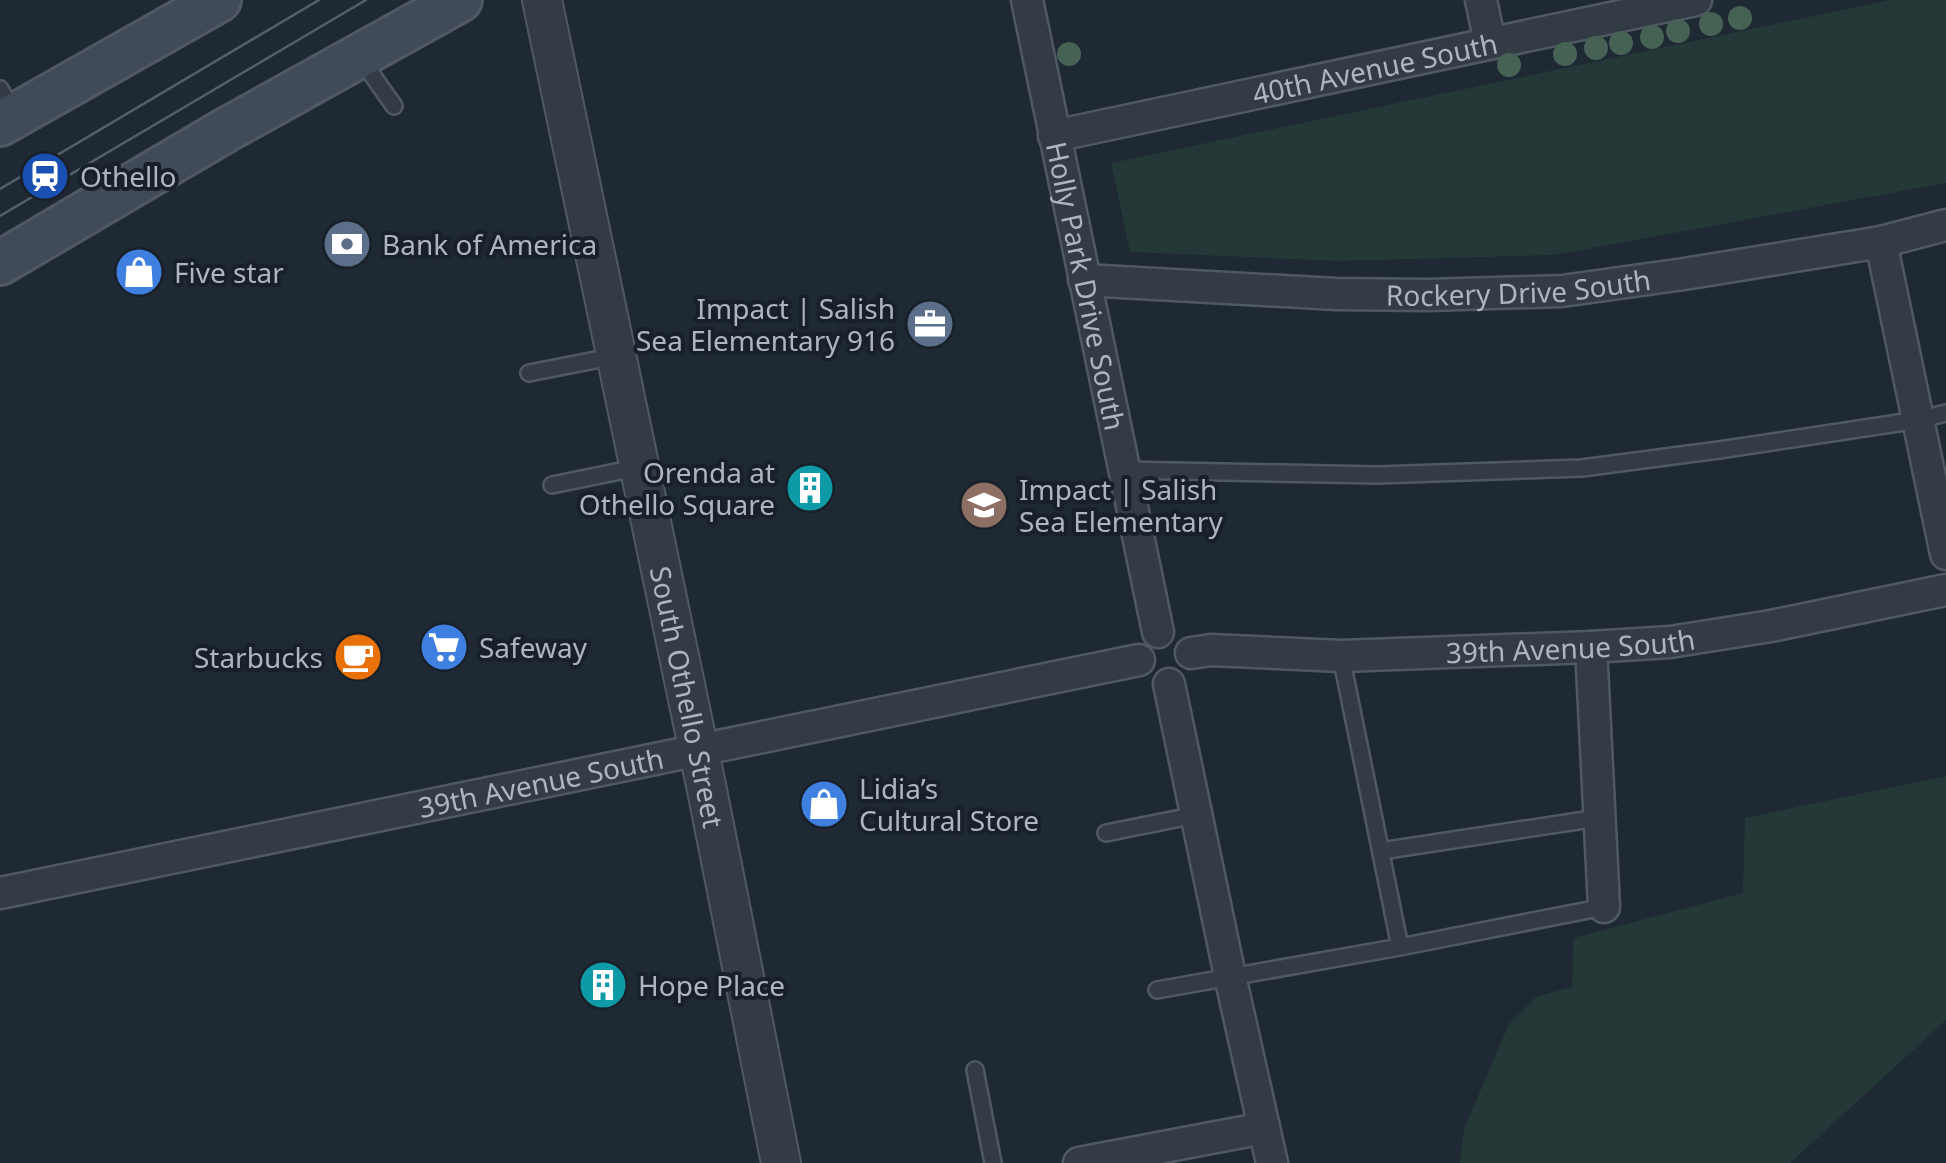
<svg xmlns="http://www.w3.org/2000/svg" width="1946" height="1163" font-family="'Noto Sans',sans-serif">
<rect width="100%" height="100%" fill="#1f2934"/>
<path fill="#243838" d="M 1890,0 L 1946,0 L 1946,183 L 1554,255 L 1339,261 L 1130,252 L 1111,163 Z
M 1946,776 L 1946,1020 L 1790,1163 L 1460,1163 L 1464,1129 L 1509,1024 L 1536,997 L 1572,987 L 1574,938 L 1743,893 L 1745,818 Z"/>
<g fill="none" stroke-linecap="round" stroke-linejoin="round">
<g stroke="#505963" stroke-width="20">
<path id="service" d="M 361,59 L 394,106
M 0,89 L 13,112
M 529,373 L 616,356
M 1124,470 L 1378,475 L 1582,468 L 1719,450 L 1918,420 L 1946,413
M 552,485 L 640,467
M 1341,656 L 1400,947
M 1106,833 L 1196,815
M 1381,851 L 1598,818
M 1157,990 L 1400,947 L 1604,907
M 975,1070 L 993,1163"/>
</g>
<g stroke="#505963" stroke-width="35">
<g id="minor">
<path id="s1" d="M 1027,0 L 1158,632"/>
<path d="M 1481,0 L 1490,43"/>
<path id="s2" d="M 1054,136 L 1696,0"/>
<path d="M 1881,242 L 1946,554"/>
<path id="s3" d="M 1084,280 L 1336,294 L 1428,295 L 1562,291 L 1684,274 L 1881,242 L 1946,225"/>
<path d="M 1591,647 L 1604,907"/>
<path id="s4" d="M 1191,653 L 1211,650 L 1341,656 L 1591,647 L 1670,642 L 1771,626 L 1946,590"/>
<path d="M 1169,684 L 1230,976 L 1272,1163"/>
<path id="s5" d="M 0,893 L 1139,660"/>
<path d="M 1079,1163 L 1264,1128"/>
</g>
</g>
<g stroke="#505963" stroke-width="42">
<g id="tertiary">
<path id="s6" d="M 542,0 L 707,790 L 781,1163"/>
</g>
</g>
<g stroke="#505963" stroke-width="48">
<path id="secondary" d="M 0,124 L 219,0
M 0,263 L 226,130 L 460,0"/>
</g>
<use href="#service" stroke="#333b45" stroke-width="15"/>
<use href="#minor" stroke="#333b45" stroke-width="30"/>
<use href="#tertiary" stroke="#333b45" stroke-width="38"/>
<use href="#secondary" stroke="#414a58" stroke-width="42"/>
<path stroke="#545f6c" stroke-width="2.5" d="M 0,189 L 319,0
M 0,216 L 366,0"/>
</g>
<g fill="#466254">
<circle cx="1740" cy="18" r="12"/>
<circle cx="1711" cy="24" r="12"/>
<circle cx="1678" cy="31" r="12"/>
<circle cx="1652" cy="37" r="12"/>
<circle cx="1621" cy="43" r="12"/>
<circle cx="1596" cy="48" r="12"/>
<circle cx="1069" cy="54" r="12"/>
<circle cx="1565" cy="54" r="12"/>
<circle cx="1509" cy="65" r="12"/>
</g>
<defs>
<g id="station-disc" transform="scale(2.5)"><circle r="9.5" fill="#1a4fb4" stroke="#182029"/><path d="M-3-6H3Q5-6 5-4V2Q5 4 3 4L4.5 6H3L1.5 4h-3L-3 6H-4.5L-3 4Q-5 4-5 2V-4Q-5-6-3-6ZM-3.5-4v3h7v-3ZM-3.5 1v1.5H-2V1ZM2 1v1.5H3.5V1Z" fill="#fff"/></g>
<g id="bank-disc" transform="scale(2.5)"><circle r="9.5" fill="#5c6f8a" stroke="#182029"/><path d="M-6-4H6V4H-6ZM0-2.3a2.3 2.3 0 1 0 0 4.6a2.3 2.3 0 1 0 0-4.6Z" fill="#fff"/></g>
<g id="shop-disc" transform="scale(2.5)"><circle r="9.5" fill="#3f7fe0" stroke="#182029"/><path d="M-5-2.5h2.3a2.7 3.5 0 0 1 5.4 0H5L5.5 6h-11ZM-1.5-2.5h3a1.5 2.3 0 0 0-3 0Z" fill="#fff"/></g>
<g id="office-disc" transform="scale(2.5)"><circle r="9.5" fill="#5c6f8a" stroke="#182029"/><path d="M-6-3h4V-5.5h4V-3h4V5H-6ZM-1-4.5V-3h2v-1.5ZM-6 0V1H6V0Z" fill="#fff"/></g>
<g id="building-disc" transform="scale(2.5)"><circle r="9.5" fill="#0f9aa8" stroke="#182029"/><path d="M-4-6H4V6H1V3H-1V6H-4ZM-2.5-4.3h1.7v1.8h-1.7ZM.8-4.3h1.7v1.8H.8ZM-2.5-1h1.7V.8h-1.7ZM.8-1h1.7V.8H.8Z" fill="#fff"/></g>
<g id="school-disc" transform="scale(2.5)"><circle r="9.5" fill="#8d6e63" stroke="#182029"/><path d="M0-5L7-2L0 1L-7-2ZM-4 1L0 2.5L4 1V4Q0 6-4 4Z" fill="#fff"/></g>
<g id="supermarket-disc" transform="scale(2.5)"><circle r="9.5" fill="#3f7fe0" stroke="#182029"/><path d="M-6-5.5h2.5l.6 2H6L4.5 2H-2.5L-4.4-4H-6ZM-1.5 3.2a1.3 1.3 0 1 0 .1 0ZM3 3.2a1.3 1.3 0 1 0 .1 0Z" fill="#fff"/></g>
<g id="cafe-disc" transform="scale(2.5)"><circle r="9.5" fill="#e8710a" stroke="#182029"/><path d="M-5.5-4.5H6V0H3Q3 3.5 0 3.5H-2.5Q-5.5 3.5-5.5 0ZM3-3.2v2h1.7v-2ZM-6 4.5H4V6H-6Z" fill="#fff"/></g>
</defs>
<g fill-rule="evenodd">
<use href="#station-disc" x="45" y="176"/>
<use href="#bank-disc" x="347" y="244"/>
<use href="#shop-disc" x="139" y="272"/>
<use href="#office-disc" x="930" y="324"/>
<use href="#building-disc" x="810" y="488"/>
<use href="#school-disc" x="984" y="505"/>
<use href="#supermarket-disc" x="444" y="647"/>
<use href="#cafe-disc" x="358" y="657"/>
<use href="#shop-disc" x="824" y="804"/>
<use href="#building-disc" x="603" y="985"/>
</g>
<g text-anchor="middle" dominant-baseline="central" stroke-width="8" stroke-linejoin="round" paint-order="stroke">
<g font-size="28" fill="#acb6c2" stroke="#182029">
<text stroke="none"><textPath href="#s2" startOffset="328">40th Avenue South</textPath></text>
<text stroke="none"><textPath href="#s3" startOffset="435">Rockery Drive South</textPath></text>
<text stroke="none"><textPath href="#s1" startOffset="292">Holly Park Drive South</textPath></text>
<text stroke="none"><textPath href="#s4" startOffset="380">39th Avenue South</textPath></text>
<text stroke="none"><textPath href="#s6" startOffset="712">South Othello Street</textPath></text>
<text stroke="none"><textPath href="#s5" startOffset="552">39th Avenue South</textPath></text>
</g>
<g font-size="28" fill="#acb6c2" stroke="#182029" text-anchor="start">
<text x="80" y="176">Othello</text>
<text x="382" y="244">Bank of America</text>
<text x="174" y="272">Five star</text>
<text x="895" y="308" text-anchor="end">Impact | Salish<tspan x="895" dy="32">Sea Elementary 916</tspan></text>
<text x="775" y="472" text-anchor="end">Orenda at<tspan x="775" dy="32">Othello Square</tspan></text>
<text x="1019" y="489">Impact | Salish<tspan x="1019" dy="32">Sea Elementary</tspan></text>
<text x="479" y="647">Safeway</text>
<text x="323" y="657" text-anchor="end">Starbucks</text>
<text x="859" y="788">Lidia’s<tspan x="859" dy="32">Cultural Store</tspan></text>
<text x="638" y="985">Hope Place</text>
</g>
</g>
</svg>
